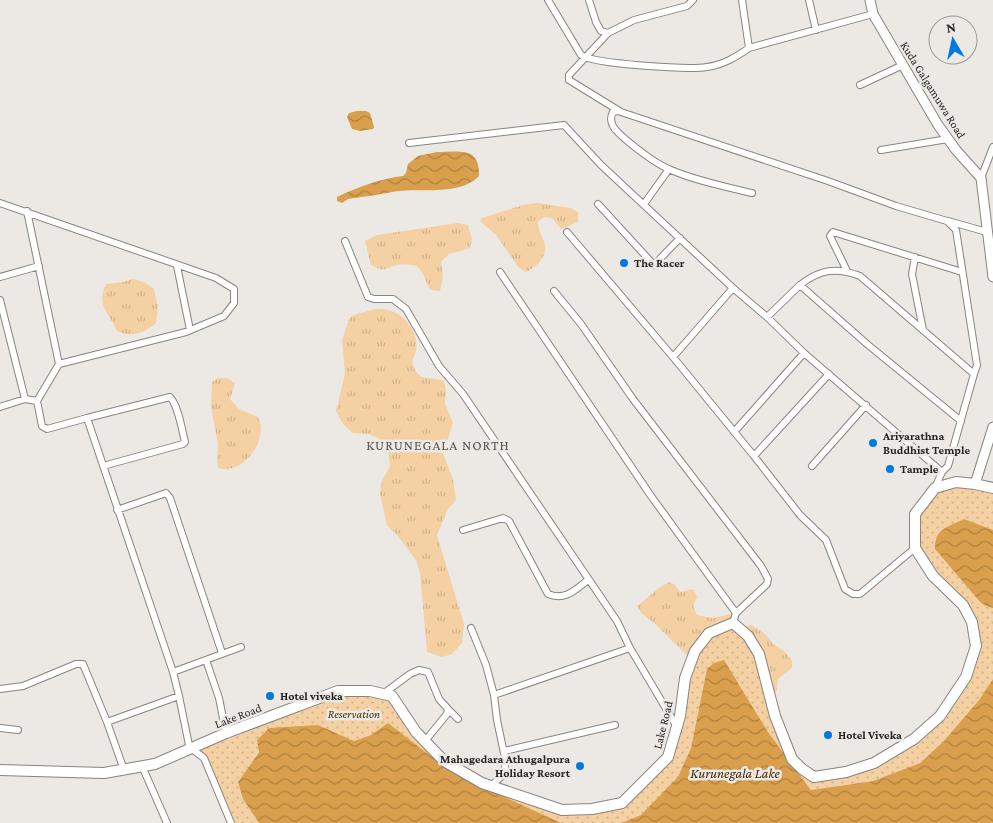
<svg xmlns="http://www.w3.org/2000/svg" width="993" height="823" font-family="'Crimson Pro',serif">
<defs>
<pattern id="grass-tufts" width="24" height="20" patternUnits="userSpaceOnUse" patternTransform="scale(1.25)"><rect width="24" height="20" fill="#f4d0a2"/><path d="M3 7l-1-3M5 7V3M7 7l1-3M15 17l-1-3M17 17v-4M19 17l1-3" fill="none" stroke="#d1b28b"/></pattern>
<pattern id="park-dots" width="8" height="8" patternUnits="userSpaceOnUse" patternTransform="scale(1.25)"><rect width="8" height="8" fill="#f4d0a2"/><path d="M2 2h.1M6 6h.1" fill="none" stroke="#d1b28b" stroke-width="1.8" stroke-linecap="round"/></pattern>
<pattern id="water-waves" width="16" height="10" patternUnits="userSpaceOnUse" patternTransform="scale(1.25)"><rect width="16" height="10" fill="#d99f4c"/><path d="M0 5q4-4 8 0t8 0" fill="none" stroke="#b0813f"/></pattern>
</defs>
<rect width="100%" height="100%" fill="#ece9e5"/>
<path fill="url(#grass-tufts)" d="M 537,203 L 571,208 L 578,212 L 578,222 L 561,229 L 552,218 L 544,217 L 538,222 C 538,231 543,237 545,245 C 548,256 535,268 526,272 L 519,268 L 496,235 L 480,221 L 482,218 C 501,213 517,205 537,203 Z
M 458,223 L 468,225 L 472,239 L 470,248 L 449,254 L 441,262 L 443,277 L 440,291 C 428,291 429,288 425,278 C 423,274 420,270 417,266 C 411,265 404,264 397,265 C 384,268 385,273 371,265 L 365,241 L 377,235 Z
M 133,279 L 146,283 L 154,289 L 158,308 L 156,323 C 144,333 132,338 117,331 C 110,313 95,306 106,284 L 123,282 Z
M 375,309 C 380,309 386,309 391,311 C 410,317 424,343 412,360 C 417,384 426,375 444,381 L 446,391 L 445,404 L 453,423 L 443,454 L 453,479 L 456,500 L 448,509 L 437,535 L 464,624 L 462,643 L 452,654 L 442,657 L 427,652 L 420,573 L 416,560 L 397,535 L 387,525 L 380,494 L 381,483 L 390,466 L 388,450 L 380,439 L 369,434 L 353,433 L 343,424 L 336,411 L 345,374 L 342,340 L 349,319 L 354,315 Z
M 218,378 L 227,378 L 235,383 L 230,399 L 239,409 L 258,417 C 259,421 262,425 261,429 C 260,450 241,474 218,468 L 217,459 L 218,444 L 211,407 L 212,382 Z
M 669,582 L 674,584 L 680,592 L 693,589 L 697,597 L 693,606 L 697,615 L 712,618 L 736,613 L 733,624 L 741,628 L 751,625 L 764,633 L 773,644 L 784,651 L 792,661 L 792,668 L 778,679 L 777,690 L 770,699 L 690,658 L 654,623 L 641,613 L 637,606 L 659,588 Z"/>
<path fill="url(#park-dots)" d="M 956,482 L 993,488 L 993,530 L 964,520 L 935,539 L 935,549 L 980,602 L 986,606 L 993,608 L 993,679 L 979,700 L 943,742 L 920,763 L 892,774 L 873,781 L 811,790 L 768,732 L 739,684 L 707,669 L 691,748 L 678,778 L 641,815 L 621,823 L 561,823 L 507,798 L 432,757 L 388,724 L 371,735 L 354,741 L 318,725 L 259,751 L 238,782 L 243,799 L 259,823 L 231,823 L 204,758 L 192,749 L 338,691 L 392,696 L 444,761 L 482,783 L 562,810 L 622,803 L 668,757 L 685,678 L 709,633 L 733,623 L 748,636 L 792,759 L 814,777 L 874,763 L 940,716 L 976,646 L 972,622 L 915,548 L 915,514 L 935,488 Z"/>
<path fill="url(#water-waves)" d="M 357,111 L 366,111 L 370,113 L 374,127 L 373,129 L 360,131 L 352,129 L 347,117 L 349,113 Z
M 437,152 C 460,152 480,146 479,176 C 460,196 423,188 398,191 C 381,194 364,197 348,199 L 342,203 L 337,201 L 337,197 C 358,187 379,179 403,176 L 406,173 L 408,164 L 418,156 Z
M 964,519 L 993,530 L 993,608 L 986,606 L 980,602 L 935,549 C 934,529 948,527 964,519 Z
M 724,660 L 768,732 L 811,790 L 873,781 L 920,763 L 943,742 L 979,700 L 993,679 L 993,823 L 621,823 L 641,815 L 678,777 L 691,748 L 707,669 L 714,663 Z
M 388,723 L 432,757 L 507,798 L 561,823 L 259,823 L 243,799 L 238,782 L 259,752 L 257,740 L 269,728 L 318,725 L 354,741 L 371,735 Z"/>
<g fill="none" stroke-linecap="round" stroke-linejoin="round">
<g stroke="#878481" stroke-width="8">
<path id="street" d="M 548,0 L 581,55 C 593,64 689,70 707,67 C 723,65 736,57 749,48 L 873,14
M 589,0 L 596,22 L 601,31 L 608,33 L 634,20 L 687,6 L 693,0
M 742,0 L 749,48
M 809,0 L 816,30
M 608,33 L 569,75 L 569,80 L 621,112
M 860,85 L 903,65
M 409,143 L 564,125 L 601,165 L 733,288 L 767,317 L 804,353 L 942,472 L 935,488
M 881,150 L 948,139
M 981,178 L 993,147
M 752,193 C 726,187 697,181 671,170 C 654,163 638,150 624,138 C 616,131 607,123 613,112 L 618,111 L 828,181 L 896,206 L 947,221 L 956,230 L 977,365 L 974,374
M 0,203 L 216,278 L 234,289 L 234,303 L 224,316 L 186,332 L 59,364 L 37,401 L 25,399 L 0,407
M 598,204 L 654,265 L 680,238
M 644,204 L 669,169
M 27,211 L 59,364
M 948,221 L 987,232
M 567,232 L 673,357 L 754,456 L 800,515 L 826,540 L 845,589 L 853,594 L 860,594 L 915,548
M 345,241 L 368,297 L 374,299 L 393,299 L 406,309 L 439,366 L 463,394 L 617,621 L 630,648 L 677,727
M 915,257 L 912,274 L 923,330
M 177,266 L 190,330
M 847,271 L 830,236 L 833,232 L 962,272
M 500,272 L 651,496 L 736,613 L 733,623
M 0,277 L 39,266
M 800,285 C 820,269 837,267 860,276 L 974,374 L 948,466 L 942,472
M 554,291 L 581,324 L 633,399 L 761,566 L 768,579 L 767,584 L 736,613
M 0,300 L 25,399
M 767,317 L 800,285 L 867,344 L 961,421
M 673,357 L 733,288
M 37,401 L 42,426 L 47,429 L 87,418 L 173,672 L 179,696 L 190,750
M 87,418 L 170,397 C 178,405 182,430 185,442 L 183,444 L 103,466
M 734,432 L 804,353
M 754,456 L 829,374
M 812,466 L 866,405
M 117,510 L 166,493 L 170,498 L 222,653
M 463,530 L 503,518 L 509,521 L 548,594 C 565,601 575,590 588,580
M 471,628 L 486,665 L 494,695 L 497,720 L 505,758 L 505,773 L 491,786
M 206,660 L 219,698 L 226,733
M 173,672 L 241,647
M 0,689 L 23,686 L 76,664 L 83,664 L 107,722 L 124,770
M 383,694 L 410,674 L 419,670 L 428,672 L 439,699 L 448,709 L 447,714 L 425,741
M 494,695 L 630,648
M 448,709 L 458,719
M 107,722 L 179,696
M 0,728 L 18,730
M 192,749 L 204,758 L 231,823
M 504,751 L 615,725
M 142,766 L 167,823"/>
</g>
<g stroke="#878481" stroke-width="11">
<path id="secondary" d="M 870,0 L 873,14 L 938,125 L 956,150 L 981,178 L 993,277
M 975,484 L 993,427"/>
</g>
<g stroke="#878481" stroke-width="12">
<path id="primary" d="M 0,770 L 104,773 L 155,764 L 226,733 L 338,691 L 370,691 L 392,696 L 416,732 L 444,761 L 482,783 L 562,810 L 592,809 L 622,803 L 668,757 L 680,716 L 685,678 L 695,651 L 709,633 L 733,623 L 748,636 L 759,654 L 775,716 L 792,759 L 802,769 L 814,777 L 846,772 L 874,763 L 914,739 L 940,716 L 966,677 L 976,646 L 972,622 L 963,605 L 933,576 L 915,548 L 915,514 L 935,488 L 956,482 L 975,484 L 993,488"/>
</g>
<use href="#street" stroke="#fff" stroke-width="6"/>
<use href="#secondary" stroke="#fff" stroke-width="9"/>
<use href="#primary" stroke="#fff" stroke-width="10"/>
</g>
<g fill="#0379e0" stroke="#ece9e5" stroke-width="2">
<circle cx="624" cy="263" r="5"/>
<circle cx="873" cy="443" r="5"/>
<circle cx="890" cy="469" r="5"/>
<circle cx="270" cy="696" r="5"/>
<circle cx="828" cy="735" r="5"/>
<circle cx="580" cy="766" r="5"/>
</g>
<g text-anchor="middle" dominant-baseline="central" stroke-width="5" stroke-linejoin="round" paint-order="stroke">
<g font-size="12" fill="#252423" stroke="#ece9e5">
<text transform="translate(933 90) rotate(58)">Kuda Galgamuwa Road</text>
<text transform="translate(238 716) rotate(-21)">Lake Road</text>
<text transform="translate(663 725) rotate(-76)">Lake Road</text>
</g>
<g font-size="12" font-weight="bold" fill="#252423" stroke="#ece9e5" text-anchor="start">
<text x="634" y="263">The Racer</text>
<text x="883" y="436">Ariyarathna<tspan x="883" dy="14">Buddhist Temple</tspan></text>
<text x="900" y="469">Tample</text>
<text x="280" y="696">Hotel viveka</text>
<text x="838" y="735">Hotel Viveka</text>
<text x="570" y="759" text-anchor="end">Mahagedara Athugalpura<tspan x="570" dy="14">Holiday Resort</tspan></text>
</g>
<g font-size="12" font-style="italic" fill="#462e0a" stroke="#ece9e5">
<text x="354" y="714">Reservation</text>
</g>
<g font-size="14" letter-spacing="1" fill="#575552" stroke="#ece9e5">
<text x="438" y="445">KURUNEGALA NORTH</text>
</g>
<g font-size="14" font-style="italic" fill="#422a05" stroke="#ece9e5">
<text x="735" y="773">Kurunegala Lake</text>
</g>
</g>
<g transform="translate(953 40) rotate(351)"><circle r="24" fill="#ece9e5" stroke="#9c9a97"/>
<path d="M0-4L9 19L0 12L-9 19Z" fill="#0379e0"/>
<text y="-8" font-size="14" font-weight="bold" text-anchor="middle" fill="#252423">N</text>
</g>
</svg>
